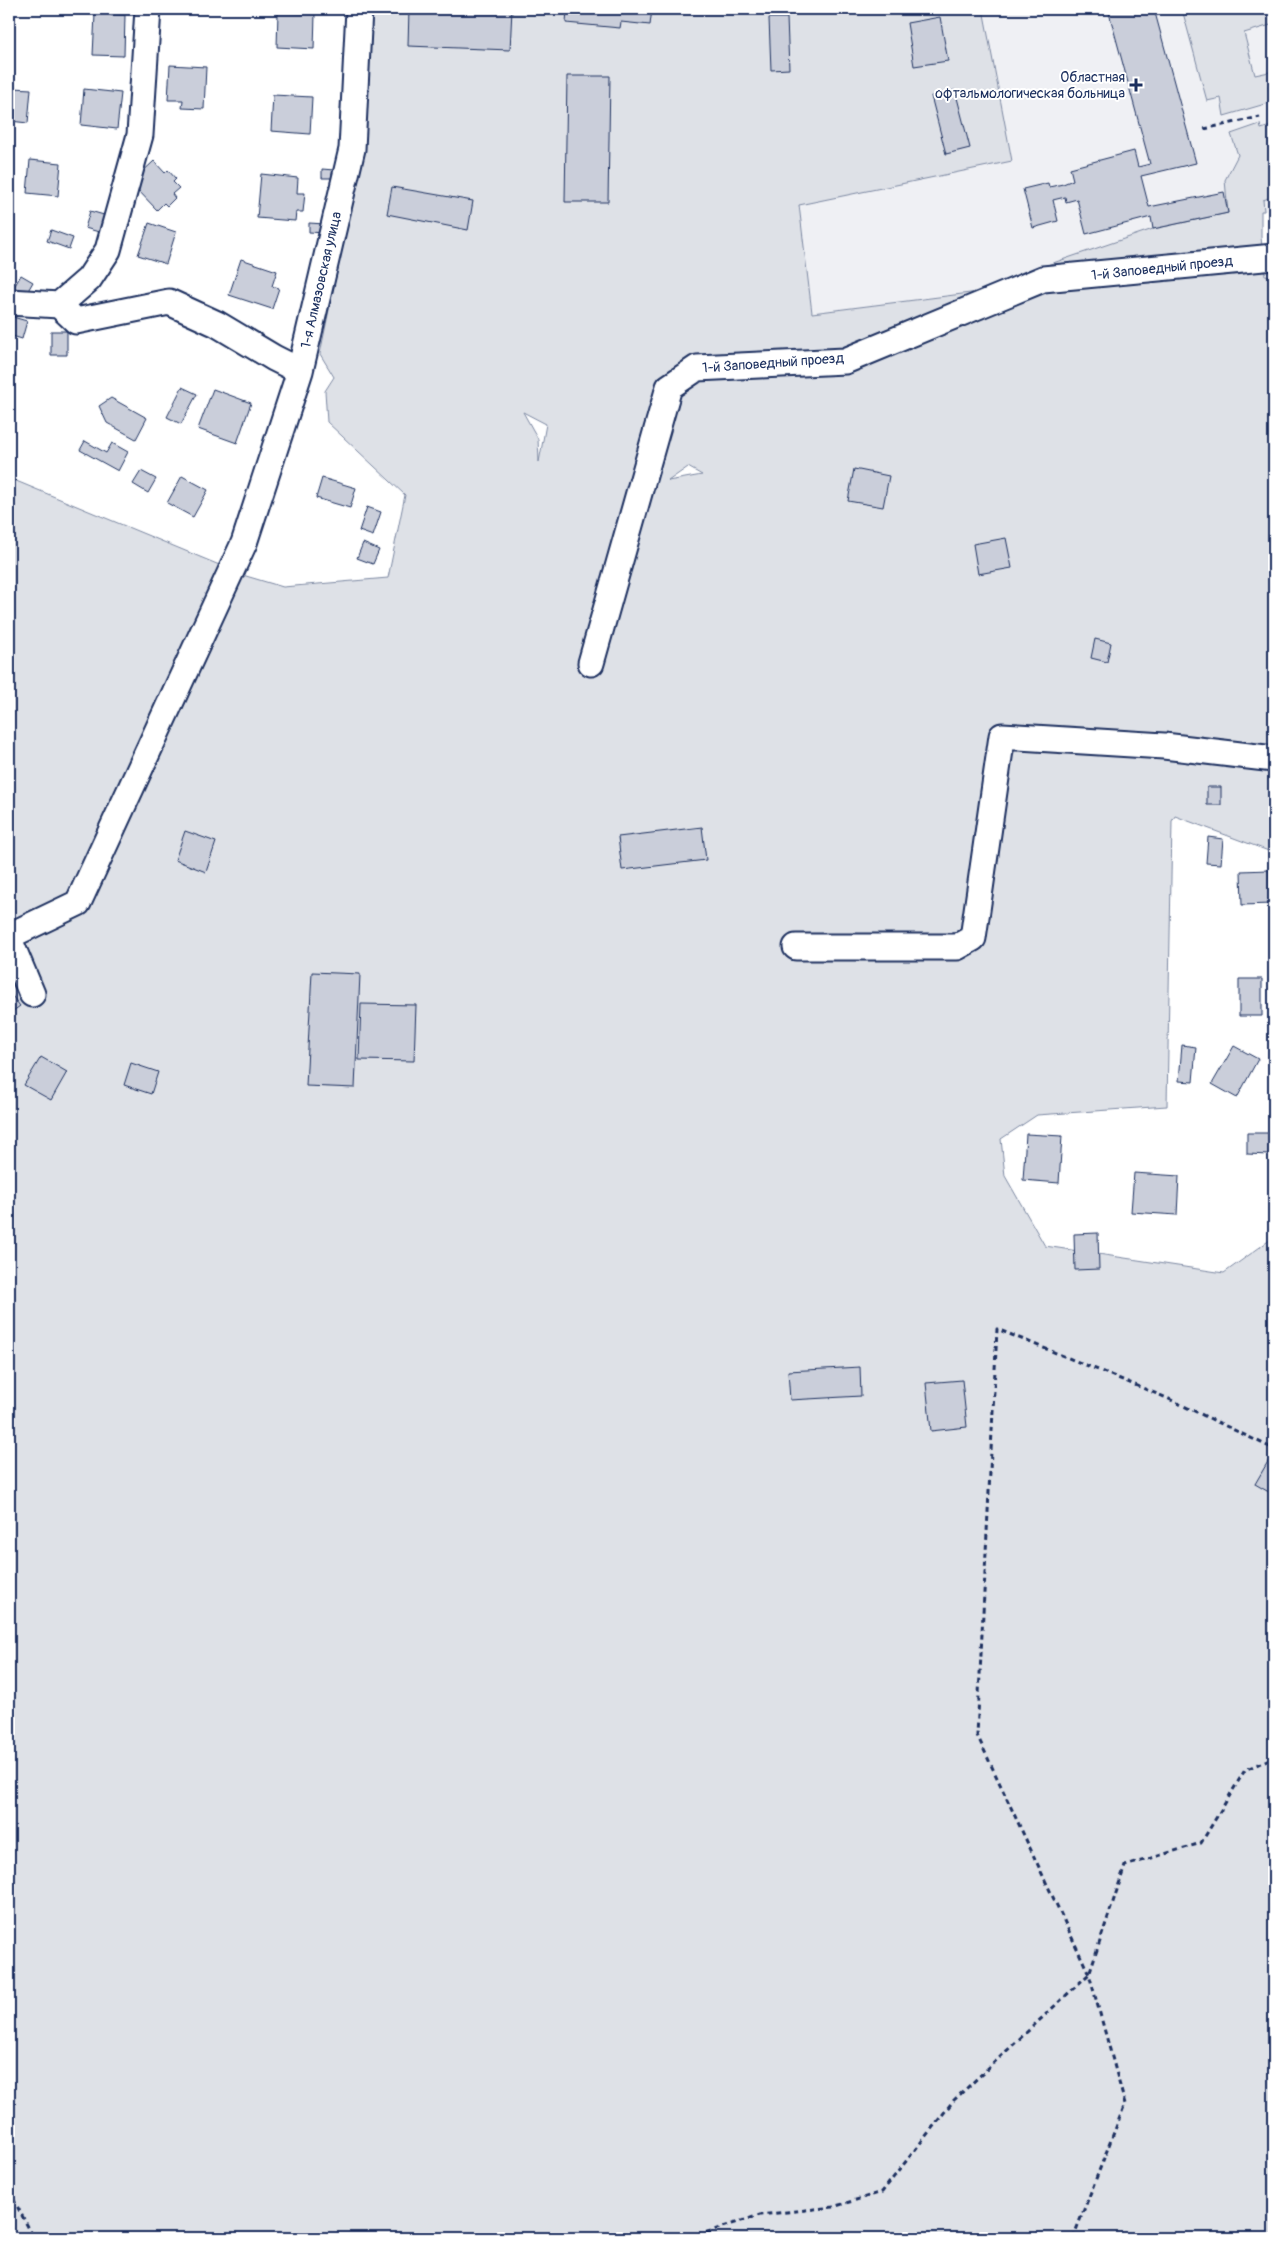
<svg xmlns="http://www.w3.org/2000/svg" width="1283" height="2247" font-family="Pangolin,sans-serif">
<rect width="100%" height="100%" fill="#fff"/>
<filter id="ink" filterUnits="userSpaceOnUse"><feTurbulence type="fractalNoise" baseFrequency=".02" numOctaves="2"/><feDisplacementMap in="SourceGraphic" scale="10" xChannelSelector="R" yChannelSelector="G"/><feConvolveMatrix kernelMatrix="1 2 1 2 8 2 1 2 1" color-interpolation-filters="sRGB"/></filter>
<g filter="url(#ink)">
<path fill="#eff0f4" d="M 983,9 L 1274,9 L 1274,207 L 1263,212 L 978,292 L 812,313 L 799,205 L 1011,161 Z"/>
<path fill="#dee1e7" stroke="#7c88a2" fill-rule="evenodd" d="M 368,9 L 983,9 L 1012,161 L 799,205 L 812,313 L 978,292 L 1050,264 L 1153,229 L 1228,213 L 1225,180 L 1238,155 L 1231,134 L 1260,124 L 1261,129 L 1274,125 L 1274,196 L 1263,200 L 1264,211 L 1261,211 L 1261,237 L 1265,275 L 1274,276 L 1274,853 L 1175,816 L 1172,821 L 1167,1106 L 1037,1115 L 1001,1139 L 1005,1176 L 1045,1246 L 1224,1273 L 1274,1237 L 1274,2238 L 9,2238 L 9,478 L 246,576 L 283,587 L 388,578 L 405,495 L 327,422 L 325,391 L 334,377 L 320,354 L 362,148 ZM 523,412 L 546,424 L 539,462 L 538,439 ZM 688,467 L 702,475 L 668,481 Z
M 1182,9 L 1274,9 L 1274,24 L 1244,33 L 1255,75 L 1274,71 L 1274,85 L 1268,86 L 1272,102 L 1224,116 L 1221,98 L 1207,101 Z"/>
<path fill="#caceda" stroke="#1b2f5e" d="M 90,9 L 125,9 L 124,12 Z
M 171,9 L 208,9 L 208,13 L 171,11 Z
M 409,9 L 512,9 L 510,50 L 408,46 Z
M 567,9 L 652,9 L 650,25 L 621,22 L 620,28 L 566,23 Z
M 1108,9 L 1154,9 L 1196,163 L 1141,176 L 1149,207 L 1224,192 L 1228,213 L 1153,229 L 1151,217 L 1086,234 L 1077,199 L 1066,202 L 1065,197 L 1053,200 L 1058,221 L 1033,228 L 1023,189 L 1048,183 L 1049,187 L 1063,184 L 1073,180 L 1070,168 L 1134,151 L 1138,167 L 1150,164 Z
M 278,12 L 315,14 L 314,49 L 277,47 Z
M 95,14 L 125,15 L 124,56 L 93,55 Z
M 940,17 L 948,61 L 914,66 L 907,23 Z
M 769,18 L 787,18 L 789,69 L 771,70 Z
M 170,65 L 206,67 L 204,109 L 182,108 L 183,100 L 168,100 Z
M 567,76 L 610,76 L 608,202 L 565,202 Z
M 13,88 L 31,89 L 28,123 L 10,121 L 11,112 L 9,112 L 9,103 L 12,103 Z
M 84,89 L 121,93 L 117,129 L 81,125 Z
M 955,90 L 970,148 L 946,154 L 931,96 Z
M 273,95 L 312,97 L 310,134 L 271,131 Z
M 30,160 L 61,163 L 58,196 L 27,193 Z
M 154,161 L 165,173 L 168,170 L 176,179 L 173,182 L 179,188 L 172,194 L 175,198 L 167,206 L 164,203 L 157,210 L 135,187 L 142,181 L 138,176 Z
M 322,169 L 334,170 L 333,178 L 322,178 Z
M 261,174 L 298,178 L 297,193 L 305,193 L 303,212 L 296,212 L 295,221 L 257,218 Z
M 392,187 L 473,201 L 468,230 L 387,214 Z
M 90,211 L 104,215 L 99,232 L 85,228 Z
M 149,223 L 176,232 L 166,264 L 138,255 Z
M 309,223 L 325,224 L 325,233 L 309,232 Z
M 51,230 L 73,238 L 69,249 L 47,241 Z
M 241,259 L 277,271 L 272,286 L 279,288 L 272,309 L 229,295 Z
M 21,275 L 33,282 L 26,294 L 14,287 Z
M 9,316 L 27,321 L 22,339 L 9,335 Z
M 51,331 L 67,331 L 67,355 L 51,355 Z
M 182,387 L 197,394 L 181,424 L 167,417 Z
M 213,389 L 251,403 L 237,443 L 198,429 Z
M 111,398 L 147,418 L 136,439 L 107,423 L 99,406 Z
M 85,441 L 106,453 L 112,443 L 128,452 L 118,471 L 80,450 Z
M 854,469 L 889,476 L 883,507 L 848,501 Z
M 141,471 L 156,479 L 148,493 L 133,484 Z
M 182,476 L 208,490 L 193,517 L 167,503 Z
M 322,478 L 356,488 L 350,508 L 316,498 Z
M 367,507 L 381,512 L 373,536 L 359,531 Z
M 1006,538 L 1012,568 L 978,574 L 973,544 Z
M 363,543 L 379,550 L 373,564 L 357,558 Z
M 1095,639 L 1111,643 L 1107,662 L 1091,658 Z
M 1207,787 L 1221,787 L 1221,805 L 1207,805 Z
M 702,827 L 706,860 L 622,870 L 618,837 Z
M 185,831 L 216,842 L 206,872 L 175,860 Z
M 1208,837 L 1223,839 L 1221,864 L 1206,863 Z
M 1269,870 L 1271,904 L 1242,905 L 1241,871 Z
M 312,972 L 360,974 L 355,1088 L 306,1086 Z
M 1239,979 L 1262,979 L 1262,1016 L 1239,1016 Z
M 9,992 L 20,1006 L 9,1014 Z
M 361,1004 L 416,1005 L 414,1061 L 359,1060 Z
M 1182,1045 L 1196,1047 L 1193,1082 L 1179,1081 Z
M 1234,1046 L 1258,1059 L 1237,1098 L 1212,1084 Z
M 41,1057 L 67,1072 L 51,1100 L 24,1085 Z
M 131,1063 L 158,1072 L 151,1094 L 124,1085 Z
M 1247,1133 L 1270,1133 L 1269,1155 L 1247,1154 Z
M 1026,1134 L 1062,1136 L 1059,1183 L 1023,1180 Z
M 1134,1173 L 1179,1176 L 1177,1215 L 1131,1212 Z
M 1098,1233 L 1099,1269 L 1075,1270 L 1074,1234 Z
M 860,1367 L 861,1396 L 790,1400 L 788,1371 Z
M 962,1380 L 967,1427 L 931,1431 L 926,1383 Z
M 1270,1458 L 1274,1460 L 1274,1495 L 1255,1484 Z"/>
<g fill="none" stroke-linecap="round" stroke-linejoin="round">
<g stroke="#1b2f5e" stroke-width="29">
<path id="minor" d="M 9,302 L 59,305 L 89,279 L 108,250 L 140,135 L 148,9
M 59,305 L 76,321 L 169,302 L 217,324 L 274,358 L 300,371
M 591,663 L 669,387 L 697,368 L 845,361 L 1043,279 L 1274,257
M 9,936 L 78,903 L 244,543 L 300,371 L 352,149 L 359,9
M 9,939 L 32,994
M 796,947 L 957,947 L 973,938 L 1002,736 L 1164,746 L 1274,759"/>
</g>
<path stroke="#1b2f5e" stroke-width="3" stroke-dasharray="5 4" stroke-linecap="butt" d="M 1204,129 L 1260,117
M 9,2191 L 34,2238
M 689,2238 L 760,2215 L 833,2207 L 882,2192 L 954,2100 L 1089,1974 L 1125,1866 L 1201,1843 L 1245,1770 L 1274,1757
M 1073,2238 L 1125,2104 L 1089,1974 L 977,1735 L 997,1329 L 1167,1398 L 1274,1449"/>
<use href="#minor" stroke="#fff" stroke-width="25"/>
</g>
</g>
<path fill="#1b2f5e" stroke="#fff" stroke-width="2" d="M1133.5 77.5h5v5h5v5h-5v5h-5v-5h-5v-5h5z"/>
<g text-anchor="middle" dominant-baseline="central" stroke-width="4" stroke-linejoin="round" paint-order="stroke">
<g font-size="14" fill="#1b2f5e" stroke="#fff" text-anchor="end">
<text x="1125" y="77">Областная<tspan x="1125" dy="16">офтальмологическая больница</tspan></text>
</g>
<g font-size="14" fill="#1b2f5e" stroke="#fff">
<text transform="translate(1162 268) rotate(-6)">1-й Заповедный проезд</text>
<text transform="translate(321 280) rotate(-77)">1-я Алмазовская улица</text>
<text transform="translate(773 363) rotate(-4)">1-й Заповедный проезд</text>
</g>
</g>
<rect width="1283" height="2247" fill="none" stroke="#fff" stroke-width="30"/>
<rect x="15" y="15" width="1253" height="2217" fill="none" stroke="#1b2f5e" stroke-width="2" filter="url(#ink)"/>
</svg>
